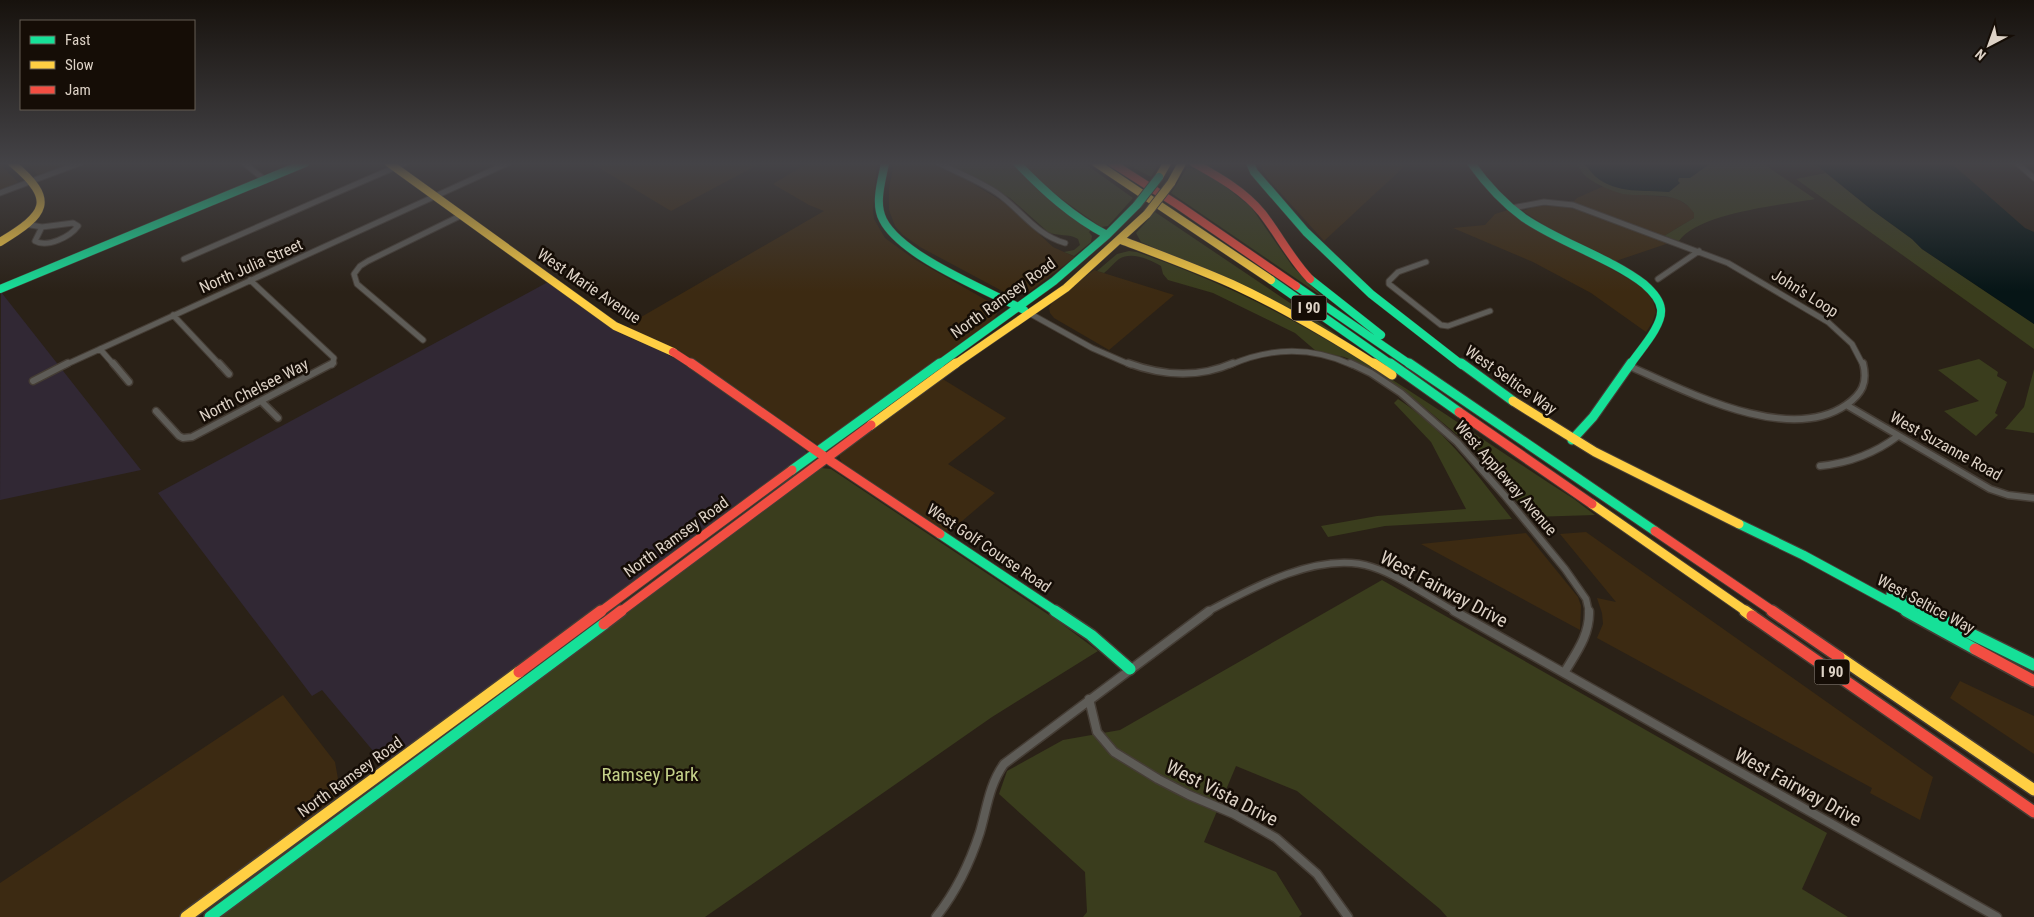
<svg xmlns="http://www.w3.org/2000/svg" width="2034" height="917" font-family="'Roboto Condensed',sans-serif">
<rect width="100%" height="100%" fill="#2a2117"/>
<path fill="#3c2a12" d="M 25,163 L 76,163 L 39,176 Z
M 591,163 L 761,163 L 671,211 Z
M 808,163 L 877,163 L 873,211 L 874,219 L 885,238 L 914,259 L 995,305 L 997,314 L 993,320 L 823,444 L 818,445 L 682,353 L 633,331 L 629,327 L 636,320 L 824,211 L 809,205 L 773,184 Z
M 894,163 L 932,163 L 967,180 L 1008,205 L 1053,247 L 1075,257 L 1029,292 L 1015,295 L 1006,293 L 920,247 L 903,235 L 895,226 L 889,210 L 889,189 Z
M 1259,163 L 1401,163 L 1406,165 L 1324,241 L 1268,179 Z
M 0,164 L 18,182 L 0,191 Z
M 1604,186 L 1622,193 L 1676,198 L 1691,208 L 1694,213 L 1694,218 L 1664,236 L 1572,203 L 1577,198 Z
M 1558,205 L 1582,211 L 1669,243 L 1613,262 L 1546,226 L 1523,211 L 1536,206 Z
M 1508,210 L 1636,283 L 1644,289 L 1653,301 L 1656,312 L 1652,323 L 1646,332 L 1591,293 L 1533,262 L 1453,228 L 1485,225 L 1495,214 Z
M 1094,270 L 1174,295 L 1109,350 L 1054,318 L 1050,313 L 1049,308 L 1053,301 Z
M 941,378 L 1006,418 L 948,464 L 995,493 L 948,533 L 859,475 L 843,464 L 840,459 L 840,454 Z
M 1586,532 L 1933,777 L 1920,820 L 1870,793 L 1872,788 L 1597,638 L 1603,624 L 1602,613 L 1597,598 L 1616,602 L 1560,534 Z
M 1526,533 L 1578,597 L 1581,606 L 1580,630 L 1421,544 Z
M 1960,681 L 2034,716 L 2034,754 L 1950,698 Z
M 283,695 L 335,762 L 340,790 L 332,805 L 179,917 L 0,917 L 0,883 Z"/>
<path fill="#312834" d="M 548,282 L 621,334 L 661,351 L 685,364 L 805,450 L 807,454 L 397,757 L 379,758 L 322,690 L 312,696 L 158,493 Z
M 1,292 L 141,470 L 0,500 Z"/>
<path fill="#3a3d1d" d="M 946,163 L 1011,163 L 1038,190 L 1091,230 L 1089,232 L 1092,236 L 1091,242 L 1074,256 L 1064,252 L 1074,250 L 1080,245 L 1078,239 C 1069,233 1058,237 1048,232 L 1010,198 Z
M 1021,163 L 1084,163 L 1133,198 L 1108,226 L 1101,227 C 1073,207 1045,189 1021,163 Z
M 1125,163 L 1159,163 L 1151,177 Z
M 1575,163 L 1762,163 L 1815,199 C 1781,205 1698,213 1679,241 L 1664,236 L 1694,218 L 1694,213 C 1679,189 1647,198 1623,194 C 1612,191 1597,185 1588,178 C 1583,175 1580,168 1575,163 Z
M 1187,168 L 1196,169 L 1221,183 L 1251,207 L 1293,267 L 1323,297 L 1171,193 Z
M 1826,173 L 1872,210 L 1912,239 L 1922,249 L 2034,324 L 2034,349 L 1796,179 Z
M 1155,212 L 1339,336 L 1336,337 L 1296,312 L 1258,293 L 1141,242 L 1136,233 Z
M 1129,251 L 1137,252 C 1171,264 1204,277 1236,292 C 1356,348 1463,428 1574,499 L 1595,515 L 1531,517 L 1467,443 L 1407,393 L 1357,362 L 1344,357 L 1316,351 L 1295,333 L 1213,293 L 1168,280 L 1163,274 L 1161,266 C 1150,260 1132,251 1119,259 C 1114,263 1109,269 1104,273 L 1097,271 L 1117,254 Z
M 1979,359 L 1998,372 L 1997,376 L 2007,382 L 1995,413 L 1998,415 L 1976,436 L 1944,411 L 1979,401 L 1938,370 Z
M 2034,369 L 2034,433 L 2005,429 L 2024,407 Z
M 1398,399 C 1445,429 1478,476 1512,519 L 1385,526 L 1328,537 L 1321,526 L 1377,516 L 1466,509 L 1431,442 L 1394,403 Z
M 821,468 L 831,469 L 1058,621 L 1098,651 L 992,717 L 705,917 L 220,917 Z
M 1382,580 L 1827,833 L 1802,889 L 1848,917 L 1447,917 L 1440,909 L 1297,791 L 1236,766 L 1204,842 L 1276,872 L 1302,914 L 1299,917 L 1083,917 L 1087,912 L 1085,872 L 999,794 L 1007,771 L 1063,740 L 1120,730 Z"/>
<path fill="#061516" d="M 1583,163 L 1711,163 L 1690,178 L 1679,178 L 1678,181 L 1680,183 L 1669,192 C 1644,190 1617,194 1596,177 C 1591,173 1588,167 1583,163 Z
M 1814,163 L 1951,163 L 2025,228 L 2034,232 L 2034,324 L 1922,249 L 1912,239 L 1872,210 Z"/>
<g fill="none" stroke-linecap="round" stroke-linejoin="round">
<g stroke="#453d35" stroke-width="7">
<path id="street-far2" d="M 244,163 L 265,180
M 939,163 C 958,173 979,181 997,193 C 1021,210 1036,235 1065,243
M 2017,163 L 2034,178
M 0,193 L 80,163
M 1512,208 L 1544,202 L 1573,205 L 1728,263 L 1828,322 L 1852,344 L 1863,365
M 73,223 L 78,226 C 70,237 47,248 35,241 L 42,227 Z
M 25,224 L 42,227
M 184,259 L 405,163
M 1426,262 L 1398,272 L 1389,281 L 1389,284 L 1441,325 L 1448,326 L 1490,311
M 1658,279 L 1699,251
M 250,280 L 334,358 L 332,365
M 1029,313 L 1092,348 L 1131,365
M 173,315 L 220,365
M 423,340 L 357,284 L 354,274 L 360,266 L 368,261 L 462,215
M 100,349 L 114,365
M 65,365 L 508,163
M 1230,365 C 1271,347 1311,346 1352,365"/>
</g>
<g stroke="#453d35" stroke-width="9">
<path id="street-far1" d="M 113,363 L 129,382
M 219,363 L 229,374
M 1128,363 C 1163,376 1199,378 1233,363
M 1350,363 L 1371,373 L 1401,393 L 1457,442 L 1505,496 L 1565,569 L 1586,599 L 1589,612
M 1629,366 C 1686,391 1788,445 1846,405 C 1862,394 1868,383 1863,363
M 33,381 L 68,363
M 262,402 L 278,418
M 1848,406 L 1990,489 L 2008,495 L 2034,498
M 156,411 L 179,436 L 183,438 L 192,437 L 333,363
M 1820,466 C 1850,463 1874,454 1898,436
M 1207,612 C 1251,588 1321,550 1372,567 C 1400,576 1430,598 1456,612"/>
</g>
<g stroke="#453d35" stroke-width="11">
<path id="street" d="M 1454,611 L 1997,917
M 1564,673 C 1576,653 1590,635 1589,611
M 1089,699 L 1097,732 L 1114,752 L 1158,779 L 1189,795 L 1234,814 L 1276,838 L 1317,874 L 1348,917
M 936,917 C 956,892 970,863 980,832 C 987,808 989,785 1004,764 L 1209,611"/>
</g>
<g stroke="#453d35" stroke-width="9">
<path id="fast-far2" d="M 885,163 C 882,180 874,203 883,220 C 902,257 987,290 1024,310
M 1017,163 C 1044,191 1072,217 1107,235
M 1250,163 L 1254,172 L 1306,232 L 1371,294 L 1462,365
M 1471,163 C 1486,184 1502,202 1524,218 C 1561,243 1610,258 1644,284 C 1652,291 1660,299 1661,309 C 1663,326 1639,351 1630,365
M 1310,279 L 1381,335
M 1271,280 L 1392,365
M 1296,286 L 1411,365
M 0,289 L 305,163
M 938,365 L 1054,281 L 1107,235 L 1137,205"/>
</g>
<g stroke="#453d35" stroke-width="11">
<path id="fast-far1" d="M 1390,363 L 1459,412
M 1409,363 L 1655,531
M 1461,363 L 1513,401
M 1572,440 L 1593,417 L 1631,363
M 792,470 L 940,363
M 1739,524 L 1803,555 L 1908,612
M 940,534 L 1057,612
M 1891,594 L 1928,612"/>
</g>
<g stroke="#453d35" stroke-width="14">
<path id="fast" d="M 1055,611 L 1091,635 L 1130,669
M 1906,611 L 1975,649
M 1925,611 L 2034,665
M 210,917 L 604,624"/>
</g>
<g stroke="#453d35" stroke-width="9">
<path id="slow-far2" d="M 389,163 L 615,326 L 673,352
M 1096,163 L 1271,280
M 1159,177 L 1167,163
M 1171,183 L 1182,163
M 1121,240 C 1158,254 1196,268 1232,284 C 1282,307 1329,335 1376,365
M 0,242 C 46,214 57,201 12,163
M 954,365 L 1066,288 L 1147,214"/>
</g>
<g stroke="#453d35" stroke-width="11">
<path id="slow-far1" d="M 1374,363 L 1392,375
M 1513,401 L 1595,452 L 1739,524
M 871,425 L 956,363
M 1592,504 L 1747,612"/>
</g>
<g stroke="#453d35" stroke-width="14">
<path id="slow" d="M 1745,611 L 1752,616
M 1839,657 L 2034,790
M 186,917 L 519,672"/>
</g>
<g stroke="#453d35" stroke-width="9">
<path id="jam-far2" d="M 1112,163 L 1178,205 L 1296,286
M 1194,163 C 1219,177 1244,191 1262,213 C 1279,235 1291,259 1310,279
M 673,352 L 693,365"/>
</g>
<g stroke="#453d35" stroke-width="11">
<path id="jam-far1" d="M 691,363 L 832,462 L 940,534
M 1459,412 L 1592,504
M 1655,531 L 1774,612
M 600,612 L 792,470
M 620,612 L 871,425"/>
</g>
<g stroke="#453d35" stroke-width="14">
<path id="jam" d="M 1772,611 L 1839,657
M 1752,616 L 2034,812
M 604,624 L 621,611
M 1975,649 L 2034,681
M 519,672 L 601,611"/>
</g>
<use href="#street-far2" stroke="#5e5c57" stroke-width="5"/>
<use href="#street-far1" stroke="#5e5c57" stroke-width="6"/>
<use href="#street" stroke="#5e5c57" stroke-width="8"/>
<use href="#fast-far2" stroke="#16e098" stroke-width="8"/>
<use href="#fast-far1" stroke="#16e098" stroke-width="9"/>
<use href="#fast" stroke="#16e098" stroke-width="11"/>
<use href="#slow-far2" stroke="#ffcf43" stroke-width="8"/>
<use href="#slow-far1" stroke="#ffcf43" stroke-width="9"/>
<use href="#slow" stroke="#ffcf43" stroke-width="11"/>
<use href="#jam-far2" stroke="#f24e42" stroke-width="8"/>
<use href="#jam-far1" stroke="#f24e42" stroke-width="9"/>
<use href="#jam" stroke="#f24e42" stroke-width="11"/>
<g stroke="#453d35" stroke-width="10" stroke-linecap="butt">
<path id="fast-bridge" d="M 1137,205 L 1159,177"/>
</g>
<g stroke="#453d35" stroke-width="10" stroke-linecap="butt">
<path id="slow-bridge" d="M 1147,214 L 1171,183"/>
</g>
<use href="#fast-bridge" stroke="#16e098" stroke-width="8"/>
<use href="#slow-bridge" stroke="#ffcf43" stroke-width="8"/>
</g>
<linearGradient id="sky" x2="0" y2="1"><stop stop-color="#17120d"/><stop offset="0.56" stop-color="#444347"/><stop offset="1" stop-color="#444347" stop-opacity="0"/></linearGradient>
<rect width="2034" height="292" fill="url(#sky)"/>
<g text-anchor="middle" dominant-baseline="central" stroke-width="5" stroke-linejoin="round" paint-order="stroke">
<g fill="#150d06" stroke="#a1978c" stroke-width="1">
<rect x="1291.5" y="295.5" width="35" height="25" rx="4"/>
<rect x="1814.5" y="659.5" width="35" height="25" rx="4"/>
</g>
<g font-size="15" font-weight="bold" fill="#ddd2c6">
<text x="1309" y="308">I 90</text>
<text x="1832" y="672">I 90</text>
</g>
<g font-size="16" fill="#ddd2c6" stroke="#150d06">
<text transform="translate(251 266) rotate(-24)">North Julia Street</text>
<text transform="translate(589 286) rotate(34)">West Marie Avenue</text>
<text transform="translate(1805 293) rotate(32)">John's Loop</text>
<text transform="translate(1003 298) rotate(-36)">North Ramsey Road</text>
<text transform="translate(1511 380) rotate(35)">West Seltice Way</text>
<text transform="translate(254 390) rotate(-27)">North Chelsee Way</text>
<text transform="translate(1946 446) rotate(29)">West Suzanne Road</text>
<text transform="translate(1506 478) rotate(49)">West Appleway Avenue</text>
<text transform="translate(676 537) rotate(-36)">North Ramsey Road</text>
<text transform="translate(989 548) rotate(34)">West Golf Course Road</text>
<text transform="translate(1926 604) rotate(28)">West Seltice Way</text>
<text transform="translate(350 777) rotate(-36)">North Ramsey Road</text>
</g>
<g font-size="19" fill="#ddd2c6" stroke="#150d06">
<text transform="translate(1444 589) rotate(28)">West Fairway Drive</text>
<text transform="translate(1798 787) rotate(29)">West Fairway Drive</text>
<text transform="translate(1222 793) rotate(27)">West Vista Drive</text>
</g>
<g font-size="19" fill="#c4d189" stroke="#150d06">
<text x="650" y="774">Ramsey Park</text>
</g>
</g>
<rect x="20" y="20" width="175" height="90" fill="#150d06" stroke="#655c53"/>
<rect x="30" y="36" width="25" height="8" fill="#16e098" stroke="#655c53"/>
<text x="65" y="45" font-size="15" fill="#ddd2c6">Fast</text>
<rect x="30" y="61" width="25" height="8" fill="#ffcf43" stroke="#655c53"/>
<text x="65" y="70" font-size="15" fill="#ddd2c6">Slow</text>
<rect x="30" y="86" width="25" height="8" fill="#f24e42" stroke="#655c53"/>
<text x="65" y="95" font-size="15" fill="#ddd2c6">Jam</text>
<g transform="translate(1989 45) rotate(221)" stroke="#150d06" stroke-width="4" paint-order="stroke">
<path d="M0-4L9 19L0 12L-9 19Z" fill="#ddd2c6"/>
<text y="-8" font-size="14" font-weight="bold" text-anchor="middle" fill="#ddd2c6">N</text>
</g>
</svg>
